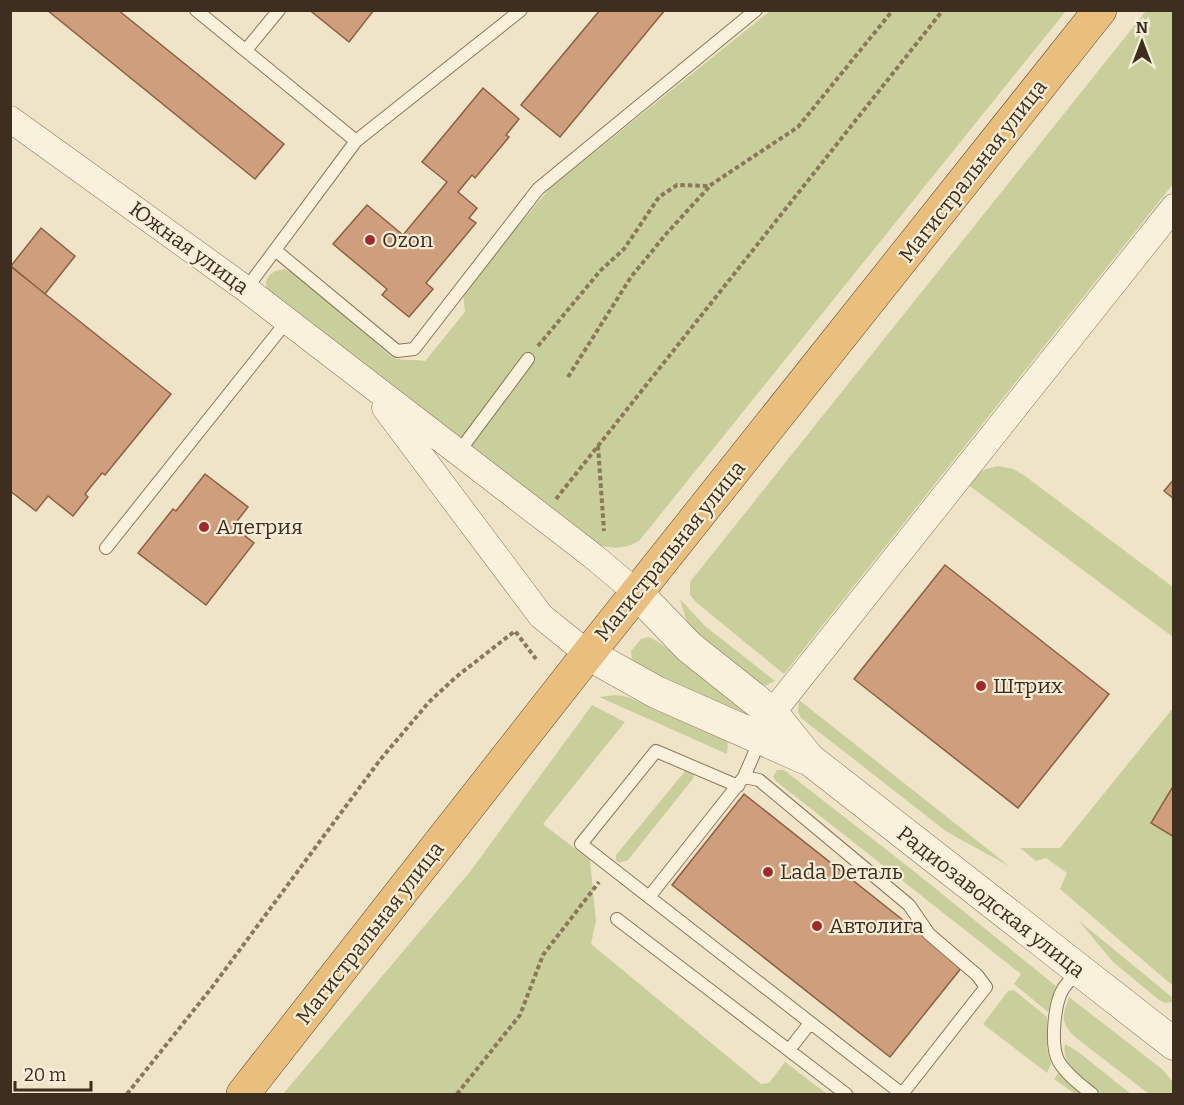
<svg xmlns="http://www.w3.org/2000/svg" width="1184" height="1105" font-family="Bitter,serif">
<rect width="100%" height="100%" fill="#f0e4c8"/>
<path fill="#c9cf9b" d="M 770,11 L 1066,11 L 639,541 C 623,550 609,549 592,543 L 269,298 C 263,281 266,271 285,269 L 295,274 L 393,358 C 404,361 413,359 425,361 L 465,312 L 463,292 L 550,188 Z
M 1146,11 L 1173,11 L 1173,184 L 784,674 L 697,603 L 690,595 L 690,582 Z
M 998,466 L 1013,469 L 1025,476 L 1173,587 L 1173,637 L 963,481 L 986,469 Z
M 680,599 L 705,626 L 775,681 L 765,686 L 756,685 L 688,626 Z
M 649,637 C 663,642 744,707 752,718 L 638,667 L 632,660 L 631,651 L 641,639 Z
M 616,695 L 628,697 L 724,738 L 728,743 L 727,754 L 599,697 Z
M 799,700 L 1009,866 L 947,832 L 801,718 L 798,712 Z
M 592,705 L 625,722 L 543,824 L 590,860 L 596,921 L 591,944 L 761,1084 L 769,1083 L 785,1062 L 827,1094 L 283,1094 L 469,873 Z
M 1173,708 L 1173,986 L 1060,889 L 1067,873 L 1046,858 L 1036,861 L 1020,848 L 1060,848 Z
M 686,770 L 693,772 L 694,776 L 692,780 L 628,860 L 619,863 L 616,860 L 616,855 Z
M 777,770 L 784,770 L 915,872 L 1056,986 L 1048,1012 L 1014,984 L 1021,974 L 777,782 L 773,777 Z
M 1078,920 L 1173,998 L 1173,1002 L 1165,1003 L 1159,1000 L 1113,962 Z
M 1014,990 L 1047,1017 L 1047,1048 L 1051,1064 L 1047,1073 L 983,1024 L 1008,991 Z
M 1069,997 L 1162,1069 L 1173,1082 L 1173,1094 L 1149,1094 L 1075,1037 C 1060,1022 1062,1017 1069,997 Z
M 1065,1044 L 1077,1051 L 1131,1094 L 1102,1094 C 1087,1082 1060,1067 1065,1044 Z
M 1059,1072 L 1085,1094 L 1075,1094 L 1054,1079 Z"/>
<path fill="#cf9f7d" stroke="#8d5f41" stroke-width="1.5" d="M 47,10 L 118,10 L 284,144 L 255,179 Z
M 313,10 L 374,10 L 349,42 L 312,12 Z
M 600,10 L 665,10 L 560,137 L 521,105 Z
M 483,88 L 519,119 L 506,135 L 509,137 L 475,178 L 472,175 L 458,192 L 477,208 L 469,218 L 476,223 L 426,283 L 433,289 L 409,317 L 382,295 L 387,289 L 333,244 L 367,205 L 403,235 L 447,182 L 422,162 Z
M 41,228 L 75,256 L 45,294 L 11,266 Z
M 10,266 L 171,394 L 105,475 L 102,473 L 85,494 L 88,497 L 73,516 L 48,496 L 36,511 L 10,491 Z
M 205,474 L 248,507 L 234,525 L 236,527 L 235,528 L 254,543 L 206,605 L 138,553 L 173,509 L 176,511 Z
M 1174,479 L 1174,499 L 1164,491 Z
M 945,565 L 1109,694 L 1018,808 L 854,679 Z
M 1172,788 L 1174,789 L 1174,837 L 1151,823 Z
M 744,794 L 962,967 L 890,1057 L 672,885 Z"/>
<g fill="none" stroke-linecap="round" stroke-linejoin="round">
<g stroke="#8d765c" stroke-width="14">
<path id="service" d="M 196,10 L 356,141 L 246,289
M 246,50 L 279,10
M 356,141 L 521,10
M 275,250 L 397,351 L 414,349 L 538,189 L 756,10
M 458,453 L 528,359
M 106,548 L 287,321
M 744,777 L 760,740
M 738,786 L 656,751 L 581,844 L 902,1094
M 649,897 L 744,777 L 759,780 L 909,905 L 929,934 L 977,975 L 986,987 L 902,1094
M 617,919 L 846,1094
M 1077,971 C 1073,977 1067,983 1063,989 C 1054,1004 1050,1047 1059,1062 C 1067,1075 1081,1085 1092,1094
M 789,1050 L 810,1023"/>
</g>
<g stroke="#8d765c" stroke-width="27">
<path id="minor" d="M 10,119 L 246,289 L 593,556 L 637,593
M 385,408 L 541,616 L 588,654
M 772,713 L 1174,207"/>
</g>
<g stroke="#8d765c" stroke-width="33">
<path id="tertiary" d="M 637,593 L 689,647 L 772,713 L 809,759 L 1174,1044
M 588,654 L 656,692 L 805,758"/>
</g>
<g stroke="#5b4430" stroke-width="34">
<path id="trunk" d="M 243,1094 L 588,654 L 1100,10"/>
</g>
<path stroke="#8d765c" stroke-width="4" stroke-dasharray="4.5 3" stroke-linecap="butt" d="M 538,346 L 600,271 L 624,249 L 659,197 L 677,185 L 709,186 L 798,127 L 893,10
M 568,377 L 631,277 L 667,233 L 709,187
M 598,446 L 604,531
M 556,499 L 943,10
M 127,1094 L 213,986 L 380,760 L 429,702 L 456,677 L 515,631 L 536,659
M 457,1094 L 520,1015 L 543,955 L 599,882"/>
<use href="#service" stroke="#faf1dc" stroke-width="12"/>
<use href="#minor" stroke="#faf1dc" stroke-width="26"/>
<use href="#tertiary" stroke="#faf1dc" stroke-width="32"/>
<use href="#trunk" stroke="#eabe7c" stroke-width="33"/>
</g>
<g fill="#9e2a2b" stroke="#f7eed8" stroke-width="2">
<circle cx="370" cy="240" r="6"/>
<circle cx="204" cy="527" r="6"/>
<circle cx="981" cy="686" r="6"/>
<circle cx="768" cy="872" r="6"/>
<circle cx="817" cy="926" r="6"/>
</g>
<g text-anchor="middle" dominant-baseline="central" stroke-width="4.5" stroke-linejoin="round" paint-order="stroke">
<g font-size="21" fill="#3d2e20" stroke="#f7eed8">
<text transform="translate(973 171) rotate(-52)">Магистральная улица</text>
<text transform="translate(189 248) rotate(36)">Южная улица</text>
<text transform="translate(670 551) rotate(-51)">Магистральная улица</text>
<text transform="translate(991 902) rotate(38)">Радиозаводская улица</text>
<text transform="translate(370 933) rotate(-52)">Магистральная улица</text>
</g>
<g font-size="21" fill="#3d2e20" stroke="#f7eed8" text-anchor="start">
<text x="382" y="240">Ozon</text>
<text x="216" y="527">Алегрия</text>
<text x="993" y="686">Штрих</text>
<text x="780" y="872">Lada Dеталь</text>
<text x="829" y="926">Автолига</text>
</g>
</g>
<rect width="1184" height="1105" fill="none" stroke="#3d2e20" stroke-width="24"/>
<g transform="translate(1142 42)" stroke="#f7eed8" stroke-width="4.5" paint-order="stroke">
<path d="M0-4.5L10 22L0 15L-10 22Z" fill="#3d2e20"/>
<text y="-9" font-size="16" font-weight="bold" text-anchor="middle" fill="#3d2e20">N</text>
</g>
<path d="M15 1081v9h76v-9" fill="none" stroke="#3d2e20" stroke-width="3"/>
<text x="24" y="1081" font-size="18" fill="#3d2e20" stroke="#f7eed8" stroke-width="4.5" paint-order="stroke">20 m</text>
</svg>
